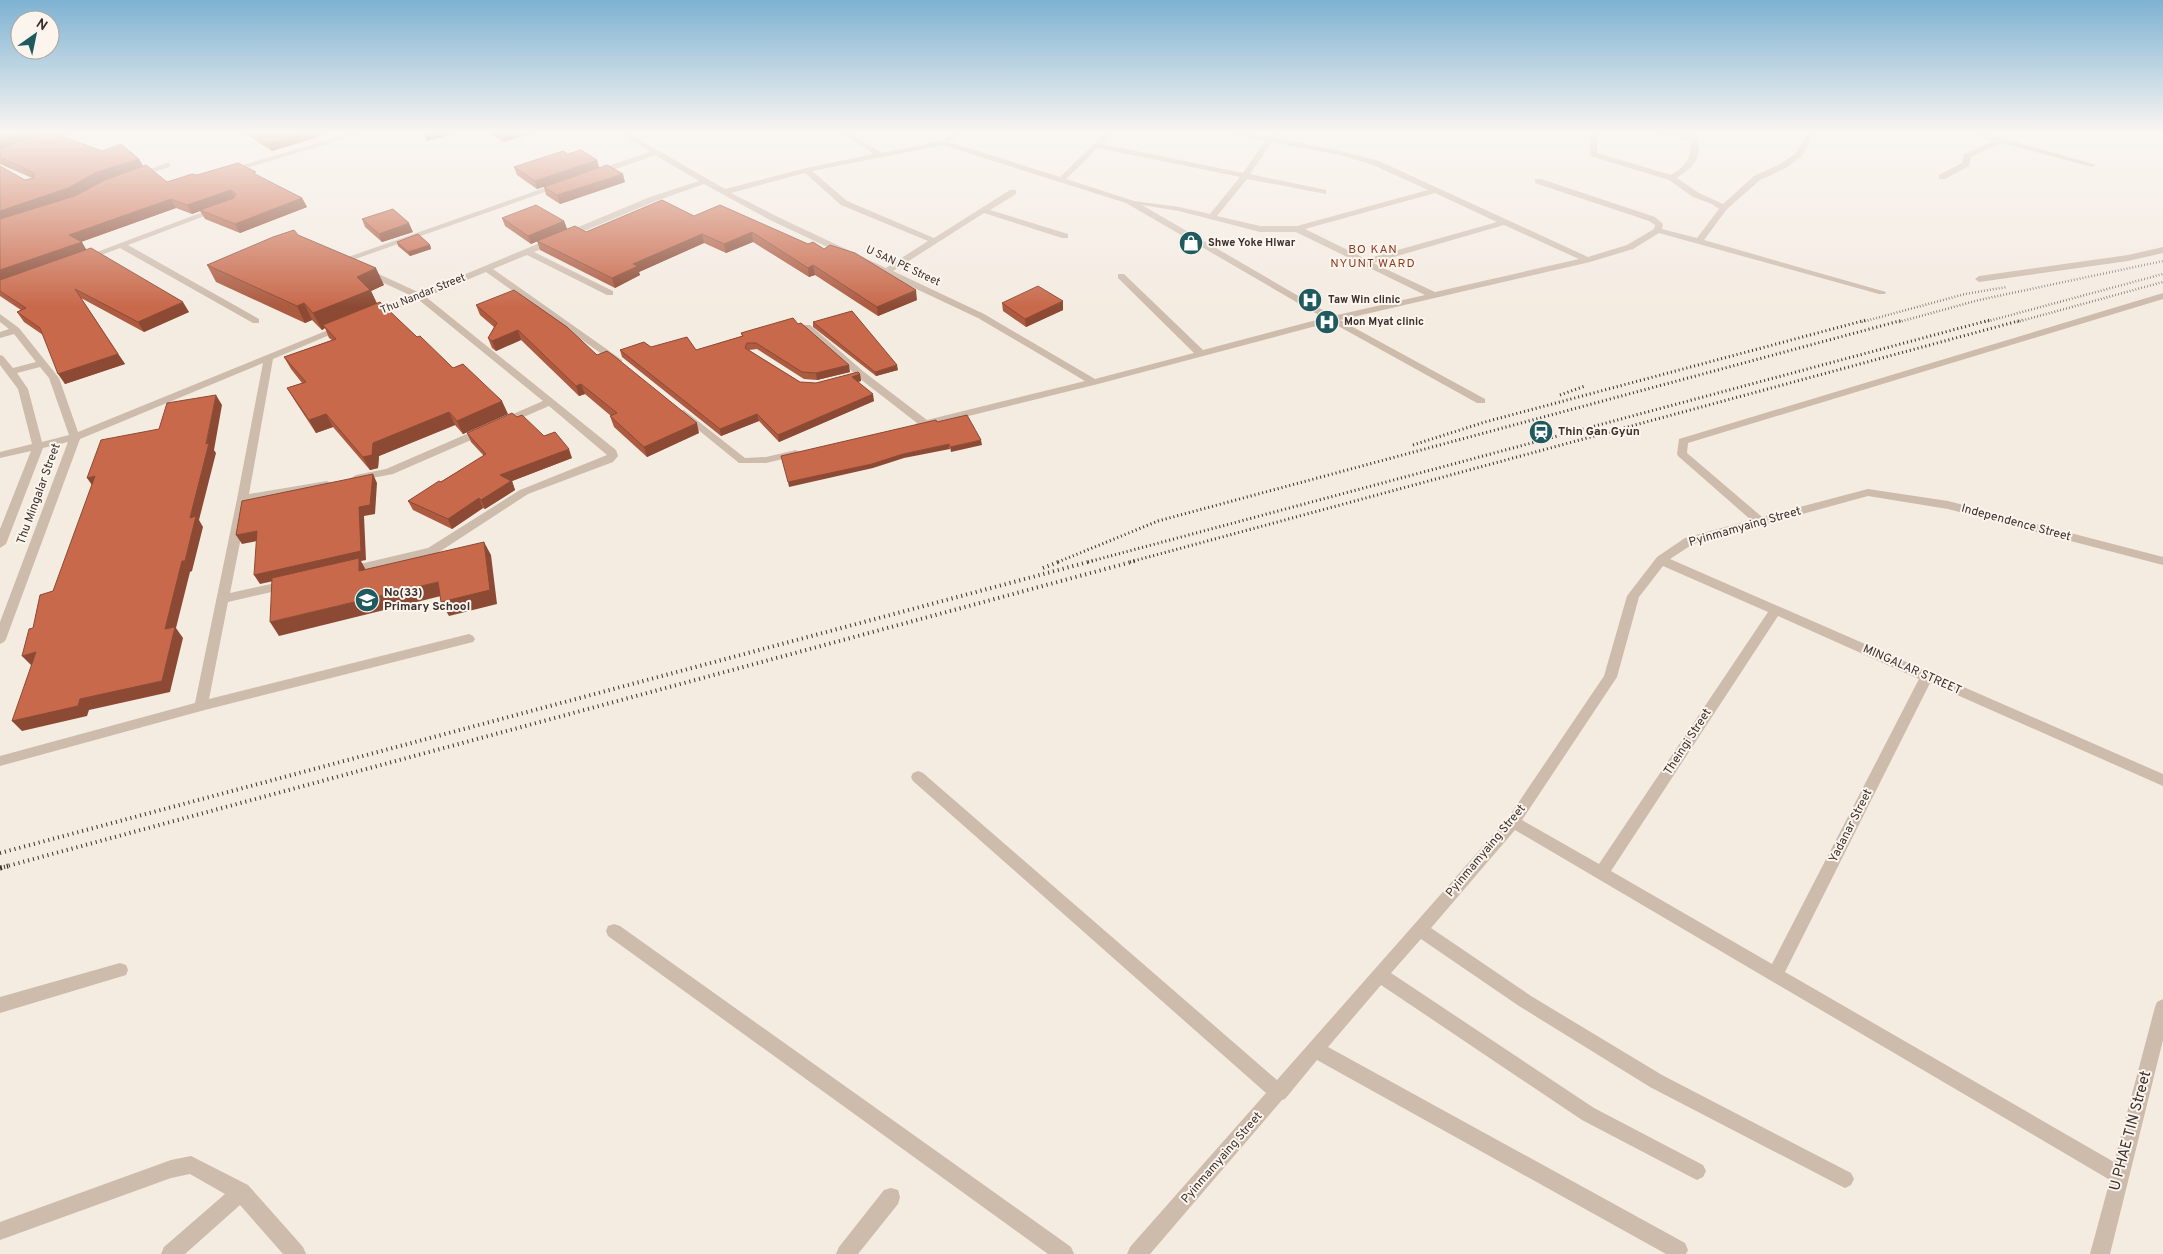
<svg xmlns="http://www.w3.org/2000/svg" width="2163" height="1254" font-family="Overpass,sans-serif">
<rect width="100%" height="100%" fill="#f4ebe1"/>
<g fill="none" stroke-linecap="round" stroke-linejoin="round">
<path fill="#cdbbac" fill-rule="evenodd" d="M 67,132 L 78,132 L 45,143 L 41,141 Z
M 355,132 L 366,132 L 233,172 L 226,170 Z
M 618,132 L 626,132 L 725,189 L 806,168 L 874,154 L 840,132 L 848,132 L 882,153 L 941,141 L 954,132 L 961,132 L 949,142 L 1060,177 L 1106,132 L 1114,132 L 1102,144 L 1243,173 L 1265,141 L 1230,134 L 1227,132 L 1240,132 L 1268,137 L 1274,132 L 1278,134 L 1275,138 L 1341,151 L 1379,161 L 1588,257 L 1627,245 L 1654,229 L 1655,225 L 1649,221 L 1535,183 L 1535,179 L 1541,179 L 1655,217 L 1663,224 L 1662,229 L 1697,238 L 1719,209 L 1712,204 L 1693,197 L 1669,180 L 1590,156 L 1590,132 L 1597,132 L 1597,153 L 1671,175 C 1685,166 1693,158 1690,141 L 1651,132 L 1665,132 L 1690,136 L 1691,132 L 1697,132 C 1697,137 1698,143 1699,148 C 1700,162 1687,171 1677,178 L 1699,193 L 1723,204 L 1754,176 L 1780,164 L 1795,154 L 1809,132 L 1815,132 L 1801,157 L 1786,168 L 1760,180 L 1727,209 L 1704,240 L 1886,292 L 1885,294 L 1879,294 L 1659,233 L 1633,249 L 1590,262 L 1340,320 L 1485,399 L 1485,403 L 1477,403 L 1331,322 L 1098,384 L 920,428 L 915,425 L 917,423 L 859,378 L 839,381 L 839,377 L 854,373 L 804,329 L 804,325 L 810,325 L 864,372 L 927,420 L 1085,381 L 978,318 L 770,220 L 704,184 L 656,201 L 534,252 L 613,291 L 613,295 L 607,295 L 527,255 L 493,269 L 622,360 L 622,364 L 616,364 L 486,272 L 426,297 L 616,450 L 618,456 L 613,462 L 528,494 L 436,554 L 347,575 L 343,574 L 341,571 L 343,568 L 428,548 L 520,490 L 607,455 L 549,406 L 393,474 L 356,481 L 351,478 L 356,475 L 386,469 L 543,401 L 419,300 L 377,317 L 371,317 L 371,313 L 412,296 L 362,273 L 362,269 L 368,269 L 420,293 L 650,197 L 699,181 L 655,155 L 599,175 L 593,175 L 593,171 L 650,152 ZM 1272,142 L 1340,155 L 1373,165 L 1428,190 L 1297,226 L 1260,226 L 1217,216 L 1247,179 L 1326,194 L 1326,190 L 1250,174 ZM 943,145 L 1126,203 L 1324,318 L 1203,350 L 1124,274 L 1118,274 L 1118,278 L 1194,353 L 1095,379 L 984,314 L 893,271 L 984,213 L 1062,238 L 1068,238 L 1068,234 L 990,210 L 1016,194 L 1016,190 L 1010,190 L 934,238 L 847,201 L 812,171 ZM 1098,148 L 1240,177 L 1210,214 L 1179,207 L 1134,201 L 1066,179 ZM 805,173 L 841,205 L 928,241 L 886,268 L 776,216 L 731,193 ZM 1435,193 L 1497,222 L 1366,259 L 1305,229 ZM 1142,205 L 1179,211 L 1260,232 L 1296,232 L 1425,295 L 1333,316 ZM 1504,225 L 1579,259 L 1435,292 L 1373,263 Z
M 1975,132 L 1981,132 L 2096,165 L 2092,167 L 2002,143 L 1971,157 L 1969,166 L 1945,179 L 1939,179 L 1939,175 L 1962,163 L 1964,154 L 1994,141 L 1974,136 Z
M 167,163 L 170,163 L 170,167 L 137,177 L 133,175 Z
M 558,183 L 565,185 L 344,263 L 337,261 Z
M 216,207 L 223,209 L 128,245 L 259,319 L 259,323 L 253,323 L 120,248 L 88,260 L 81,258 Z
M 2163,247 L 2163,253 L 2128,261 L 1979,282 L 1975,279 L 1979,276 L 2128,255 Z
M 2163,293 L 2163,299 L 1688,443 L 1687,453 L 1762,517 L 1868,489 L 1948,501 L 2163,557 L 2163,565 L 1948,509 L 1868,496 L 1693,544 L 1670,559 L 2163,774 L 2163,786 L 1930,683 L 1785,972 L 2114,1162 L 2155,1007 L 2157,1002 L 2163,999 L 2163,1040 L 2110,1254 L 2090,1254 L 2110,1180 L 1515,830 L 1431,928 L 1531,996 L 1662,1075 L 1851,1173 L 1854,1179 L 1851,1185 L 1845,1188 L 1839,1185 L 1650,1087 L 1519,1006 L 1421,939 L 1391,973 L 1594,1108 L 1703,1165 L 1706,1171 L 1703,1177 L 1697,1180 L 1691,1177 L 1582,1120 L 1381,985 L 1328,1047 L 1685,1243 L 1688,1250 L 1686,1254 L 1666,1254 L 1317,1060 L 1285,1099 L 1282,1100 L 1150,1254 L 1127,1254 L 1130,1247 L 1266,1093 L 913,781 L 911,777 L 913,773 L 918,771 L 923,773 L 1277,1080 L 1508,818 L 1604,676 L 1627,596 L 1657,557 L 1685,538 L 1751,520 L 1678,456 L 1677,454 L 1679,439 ZM 1663,566 L 1768,612 L 1599,864 L 1522,820 L 1617,677 L 1639,597 ZM 1778,616 L 1919,679 L 1772,964 L 1611,871 Z
M 0,314 L 19,328 L 59,378 L 78,432 L 338,326 L 344,326 L 346,328 L 273,359 L 249,494 L 327,481 L 333,484 L 327,487 L 248,502 L 230,593 L 289,580 L 295,584 L 289,588 L 228,602 L 209,699 L 469,634 L 473,636 L 475,639 L 473,642 L 201,711 L 0,766 L 0,756 L 195,703 L 237,499 L 263,363 L 80,439 L 6,639 L 4,642 L 0,644 L 0,622 L 68,442 L 43,448 L 6,544 L 0,548 L 0,529 L 31,451 L 0,458 L 0,452 L 32,444 L 18,389 L 0,365 L 0,355 L 3,356 L 13,368 L 36,362 L 14,334 L 0,338 L 0,332 L 9,329 L 0,322 ZM 40,367 L 49,378 L 69,435 L 42,442 L 28,389 L 17,373 Z
M 684,410 L 745,458 L 766,457 L 796,450 L 801,453 L 800,455 L 766,463 L 739,463 L 680,415 L 680,411 Z
M 614,924 L 620,926 L 1071,1247 L 1074,1254 L 1048,1254 L 608,936 L 606,931 L 608,926 Z
M 120,963 L 126,965 L 128,970 L 126,975 L 0,1013 L 0,997 Z
M 191,1156 L 248,1185 L 303,1247 L 306,1254 L 283,1254 L 240,1205 L 185,1254 L 161,1254 L 164,1247 L 225,1194 L 190,1174 L 171,1178 L 0,1240 L 0,1222 L 171,1160 Z
M 891,1188 L 898,1190 L 900,1197 L 898,1204 L 858,1254 L 836,1254 L 839,1247 L 884,1190 Z"/>
<path stroke="#3b302b" stroke-width="2.5" stroke-dasharray="0.5 2.5" stroke-linecap="butt" d="M 1862,322 L 1965,294 L 2007,287
M 1899,322 L 1979,300 L 2163,261
M 1985,322 L 2163,274
M 2017,322 L 2163,282"/>
<path stroke="#3b302b" stroke-width="3" stroke-dasharray="1 3" stroke-linecap="butt" d="M 1560,395 L 1585,386
M 1413,445 L 1485,422 L 1866,320
M 1058,562 L 1158,521 L 1903,320
M 1088,562 L 1990,320
M 1130,562 L 2022,320"/>
<path stroke="#3b302b" stroke-width="4" stroke-dasharray="1 4" stroke-linecap="butt" d="M 1043,568 L 1061,561
M 0,853 L 1092,561
M 4,867 L 1135,561"/>
<path stroke="#3b302b" stroke-width="5" stroke-dasharray="2 5" stroke-linecap="butt" d="M 0,868 L 8,866"/>
</g>
<path fill="#ac5a40" d="M 0,132 L 59,132 L 54,133 L 102,151 L 139,159 L 143,166 L 167,182 L 197,175 L 258,176 L 302,198 L 307,207 L 240,233 L 205,219 L 200,211 L 192,214 L 176,208 L 81,242 L 86,249 L 189,312 L 144,332 L 81,298 L 125,364 L 65,384 L 43,335 L 24,322 L 17,312 L 21,310 L 0,296 L 0,166 L 25,180 L 32,178 L 0,164 Z
M 243,132 L 332,132 L 317,136 L 318,137 L 272,151 Z
M 486,132 L 537,132 L 504,142 Z
M 568,154 L 597,160 L 599,167 L 625,182 L 560,204 L 546,195 L 544,187 L 537,189 L 517,175 L 514,167 Z
M 694,216 L 808,244 L 824,249 L 917,300 L 878,316 L 815,275 L 809,277 L 753,242 L 726,253 L 704,243 L 639,272 L 640,275 L 615,288 L 540,250 L 537,241 L 531,244 L 505,226 L 502,218 L 564,221 L 567,229 L 586,232 Z
M 362,219 L 413,232 L 382,242 L 365,227 Z
M 298,235 L 384,285 L 371,291 L 377,303 L 508,414 L 463,434 L 455,425 L 379,456 L 378,468 L 370,470 L 333,427 L 316,433 L 295,401 L 287,388 L 302,383 L 291,369 L 284,357 L 332,340 L 329,338 L 325,328 L 322,330 L 312,320 L 305,323 L 216,282 L 207,265 Z
M 397,242 L 430,245 L 431,249 L 410,256 L 398,246 Z
M 1063,301 L 1063,310 L 1026,327 L 1003,311 L 1002,303 Z
M 476,305 L 597,355 L 699,433 L 647,457 L 614,427 L 610,416 L 611,416 L 585,394 L 579,396 L 521,340 L 496,351 L 492,348 L 488,338 L 494,327 L 480,315 Z
M 813,322 L 898,370 L 876,376 L 813,327 Z
M 798,324 L 850,372 L 817,380 L 804,379 L 757,349 L 749,350 L 800,382 L 816,383 L 860,374 L 861,381 L 858,382 L 874,401 L 779,442 L 759,421 L 721,436 L 622,357 L 620,350 L 651,347 L 696,350 L 742,336 L 741,333 Z
M 517,417 L 544,436 L 572,458 L 512,481 L 515,490 L 485,509 L 483,508 L 452,529 L 413,510 L 408,501 L 484,456 L 471,442 L 467,433 Z"/>
<path fill="#8c4a34" d="M 28,132 L 59,132 L 0,151 L 0,141 Z
M 308,132 L 332,132 L 317,136 L 318,137 L 272,151 L 269,144 Z
M 432,132 L 462,132 L 427,141 L 424,134 Z
M 512,132 L 537,132 L 504,142 L 501,135 Z
M 139,159 L 144,168 L 73,197 L 0,222 L 0,211 L 97,172 Z
M 597,160 L 599,167 L 537,189 L 535,181 Z
M 623,174 L 625,182 L 560,204 L 557,195 Z
M 231,190 L 236,199 L 200,210 L 200,211 L 192,214 L 187,205 Z
M 302,198 L 307,207 L 240,233 L 235,224 Z
M 171,199 L 176,208 L 75,244 L 69,235 Z
M 564,221 L 567,229 L 531,244 L 528,236 Z
M 409,223 L 413,232 L 382,242 L 379,234 Z
M 752,232 L 753,242 L 726,253 L 724,244 Z
M 702,234 L 704,243 L 639,272 L 640,275 L 615,288 L 612,278 L 633,264 Z
M 82,242 L 87,251 L 0,282 L 0,270 Z
M 430,245 L 431,249 L 410,256 L 408,252 Z
M 813,265 L 815,275 L 809,277 L 808,268 Z
M 376,268 L 384,285 L 371,291 L 378,307 L 323,325 L 325,328 L 322,330 L 313,313 L 357,277 Z
M 916,290 L 917,300 L 878,316 L 877,307 Z
M 1063,301 L 1063,310 L 1026,327 L 1025,319 Z
M 183,302 L 189,312 L 144,332 L 138,322 Z
M 304,303 L 312,320 L 305,323 L 297,306 Z
M 518,330 L 521,340 L 496,351 L 492,341 Z
M 118,354 L 125,364 L 65,384 L 58,374 Z
M 849,365 L 850,372 L 817,380 L 816,373 Z
M 897,365 L 898,370 L 876,376 L 875,372 Z
M 860,374 L 861,381 L 853,383 L 852,377 Z
M 581,384 L 585,394 L 579,396 L 576,386 Z
M 873,394 L 874,401 L 779,442 L 778,435 Z
M 216,395 L 222,405 L 214,450 L 216,453 L 199,520 L 203,527 L 192,571 L 190,572 L 176,628 L 183,638 L 170,692 L 89,710 L 87,716 L 22,731 L 12,721 L 165,629 L 206,444 Z
M 502,401 L 508,414 L 463,434 L 457,421 Z
M 449,412 L 455,425 L 379,456 L 378,468 L 370,470 L 363,457 L 373,443 Z
M 326,414 L 333,427 L 316,433 L 309,420 Z
M 757,414 L 759,421 L 721,436 L 720,429 Z
M 697,423 L 699,433 L 647,457 L 644,447 Z
M 981,440 L 982,445 L 951,452 L 950,447 Z
M 949,444 L 950,449 L 904,458 L 873,468 L 789,487 L 788,482 L 903,454 Z
M 569,449 L 572,458 L 512,481 L 515,490 L 485,509 L 481,500 L 500,475 Z
M 373,474 L 377,483 L 375,514 L 364,516 L 366,560 L 361,561 L 367,572 L 359,571 L 359,562 L 260,584 L 254,575 L 359,507 Z
M 95,476 L 94,488 L 87,478 Z
M 479,498 L 483,508 L 452,529 L 448,519 Z
M 257,531 L 262,540 L 242,544 L 236,535 Z
M 484,542 L 491,555 L 497,604 L 449,616 L 441,602 Z
M 438,582 L 445,595 L 279,636 L 270,622 Z
M 36,652 L 32,666 L 22,656 Z"/>
<path fill="#c8694b" stroke="#8c4a34" d="M 0,132 L 28,132 L 0,141 Z
M 51,132 L 102,151 L 121,144 L 139,159 L 97,172 L 68,188 L 0,211 L 0,166 L 25,180 L 34,178 L 34,173 L 0,157 L 0,148 Z
M 251,132 L 308,132 L 269,144 Z
M 496,132 L 512,132 L 501,135 Z
M 581,150 L 597,160 L 535,181 L 514,167 L 563,151 L 568,154 Z
M 238,163 L 256,172 L 253,173 L 302,198 L 235,224 L 200,210 L 234,198 L 236,194 L 231,190 L 187,205 L 171,199 L 69,235 L 82,242 L 0,270 L 0,219 L 75,196 L 105,180 L 146,165 L 167,182 L 192,174 L 197,175 Z
M 607,165 L 623,174 L 557,195 L 544,187 Z
M 662,200 L 694,216 L 720,205 L 808,244 L 813,242 L 824,249 L 830,245 L 855,253 L 916,290 L 877,307 L 813,265 L 808,268 L 752,232 L 724,244 L 702,234 L 633,264 L 638,266 L 612,278 L 537,241 L 575,226 L 586,232 Z
M 536,205 L 564,221 L 528,236 L 502,218 Z
M 393,209 L 409,223 L 379,234 L 362,219 Z
M 294,230 L 298,235 L 376,268 L 357,277 L 370,290 L 313,313 L 304,303 L 297,306 L 207,265 L 273,237 Z
M 418,234 L 430,245 L 408,252 L 397,242 Z
M 91,248 L 183,302 L 138,322 L 75,289 L 118,354 L 58,374 L 40,328 L 17,312 L 26,308 L 0,291 L 0,280 Z
M 1038,286 L 1063,301 L 1025,319 L 1002,303 Z
M 514,290 L 567,327 L 597,355 L 607,351 L 614,356 L 697,423 L 644,447 L 610,416 L 617,413 L 581,384 L 576,386 L 518,330 L 492,341 L 488,338 L 497,323 L 476,305 Z
M 380,302 L 417,337 L 420,336 L 453,368 L 463,364 L 502,401 L 457,421 L 449,412 L 373,443 L 372,455 L 363,457 L 326,414 L 309,420 L 287,388 L 306,382 L 284,357 L 336,339 L 323,325 Z
M 852,311 L 897,365 L 875,372 L 813,322 Z
M 793,318 L 798,324 L 801,323 L 849,365 L 816,373 L 802,372 L 756,343 L 747,343 L 745,348 L 800,382 L 816,383 L 858,372 L 860,374 L 852,377 L 873,394 L 778,435 L 757,414 L 720,429 L 620,350 L 644,342 L 651,347 L 687,337 L 696,350 L 743,336 L 741,333 Z
M 216,395 L 206,444 L 209,443 L 190,518 L 196,516 L 185,561 L 182,561 L 165,629 L 175,627 L 162,681 L 80,699 L 78,706 L 12,721 L 36,652 L 22,656 L 29,629 L 33,628 L 40,595 L 53,591 L 95,476 L 87,478 L 101,440 L 159,429 L 167,403 Z
M 512,413 L 517,417 L 522,415 L 544,436 L 555,432 L 569,449 L 500,475 L 511,481 L 481,500 L 479,498 L 448,519 L 408,501 L 439,481 L 441,482 L 486,454 L 467,433 Z
M 967,415 L 981,440 L 950,447 L 949,444 L 903,454 L 872,464 L 788,482 L 781,456 L 936,420 L 937,422 Z
M 373,474 L 370,505 L 359,507 L 361,551 L 254,575 L 257,531 L 236,535 L 242,501 Z
M 484,542 L 490,590 L 441,602 L 438,582 L 270,622 L 272,578 L 359,558 L 359,571 Z"/>
<linearGradient id="sky" x2="0" y2="1"><stop stop-color="#7eb2d2"/><stop offset="0.43" stop-color="#faf6f2"/><stop offset="1" stop-color="#faf6f2" stop-opacity="0"/></linearGradient>
<rect width="2163" height="307" fill="url(#sky)"/>
<defs>
<g id="shop-disc" transform="scale(1.25)"><circle r="9.5" fill="#1f5a5e" stroke="#fbf5ee"/><path d="M-5-2.5h2.3a2.7 3.5 0 0 1 5.4 0H5L5.5 6h-11ZM-1.5-2.5h3a1.5 2.3 0 0 0-3 0Z" fill="#fff"/></g>
<g id="hospital-disc" transform="scale(1.25)"><circle r="9.5" fill="#1f5a5e" stroke="#fbf5ee"/><path d="M-5-5h3v3.5h4V-5h3V5h-3V1.5h-4V5h-3Z" fill="#fff"/></g>
<g id="station-disc" transform="scale(1.25)"><circle r="9.5" fill="#1f5a5e" stroke="#fbf5ee"/><path d="M-3-6H3Q5-6 5-4V2Q5 4 3 4L4.5 6H3L1.5 4h-3L-3 6H-4.5L-3 4Q-5 4-5 2V-4Q-5-6-3-6ZM-3.5-4v3h7v-3ZM-3.5 1v1.5H-2V1ZM2 1v1.5H3.5V1Z" fill="#fff"/></g>
<g id="school-disc" transform="scale(1.25)"><circle r="9.5" fill="#1f5a5e" stroke="#fbf5ee"/><path d="M0-5L7-2L0 1L-7-2ZM-4 1L0 2.5L4 1V4Q0 6-4 4Z" fill="#fff"/></g>
</defs>
<g fill-rule="evenodd">
<use href="#shop-disc" x="1191" y="243"/>
<use href="#hospital-disc" x="1310" y="300"/>
<use href="#hospital-disc" x="1327" y="322"/>
<use href="#station-disc" x="1541" y="432"/>
<use href="#school-disc" x="367" y="600"/>
</g>
<g text-anchor="middle" dominant-baseline="central" stroke-width="4" stroke-linejoin="round" paint-order="stroke">
<g font-size="11" font-weight="bold" fill="#3b302b" stroke="#fbf5ee" text-anchor="start">
<text x="1208" y="243">Shwe Yoke Hlwar</text>
<text x="1328" y="300">Taw Win clinic</text>
<text x="1344" y="322">Mon Myat clinic</text>
</g>
<g font-size="11" fill="#3b302b" stroke="#fbf5ee">
<text transform="translate(903 266) rotate(25)">U SAN PE Street</text>
<text transform="translate(423 294) rotate(-22)">Thu Nandar Street</text>
</g>
<g font-size="12" letter-spacing="1" fill="#8c3b22" stroke="#fbf5ee">
<text x="1373" y="250">BO KAN<tspan x="1373" dy="14">NYUNT WARD</tspan></text>
</g>
<g font-size="12" font-weight="bold" fill="#3b302b" stroke="#fbf5ee" text-anchor="start">
<text x="1558" y="432">Thin Gan Gyun</text>
<text x="384" y="593">No(33)<tspan x="384" dy="14">Primary School</tspan></text>
</g>
<g font-size="12" fill="#3b302b" stroke="#fbf5ee">
<text transform="translate(39 494) rotate(-70)">Thu Mingalar Street</text>
<text transform="translate(2016 523) rotate(15)">Independence Street</text>
<text transform="translate(1745 527) rotate(-16)">Pyinmamyaing Street</text>
<text transform="translate(1912 670) rotate(24)">MINGALAR STREET</text>
<text transform="translate(1688 742) rotate(-57)">Theingi Street</text>
<text transform="translate(1851 826) rotate(-63)">Yadanar Street</text>
<text transform="translate(1486 851) rotate(-50)">Pyinmamyaing Street</text>
<text transform="translate(1222 1158) rotate(-49)">Pyinmamyaing Street</text>
</g>
<g font-size="15" fill="#3b302b" stroke="#fbf5ee">
<text transform="translate(2131 1131) rotate(-75)">U PHAE TIN Street</text>
</g>
</g>
<g transform="translate(35 35) rotate(33)"><circle r="24" fill="#fbf5ee" stroke="#aea6a0"/>
<path d="M0-4L9 19L0 12L-9 19Z" fill="#1f5a5e"/>
<text y="-8" font-size="14" font-weight="bold" text-anchor="middle" fill="#3b302b">N</text>
</g>
</svg>
